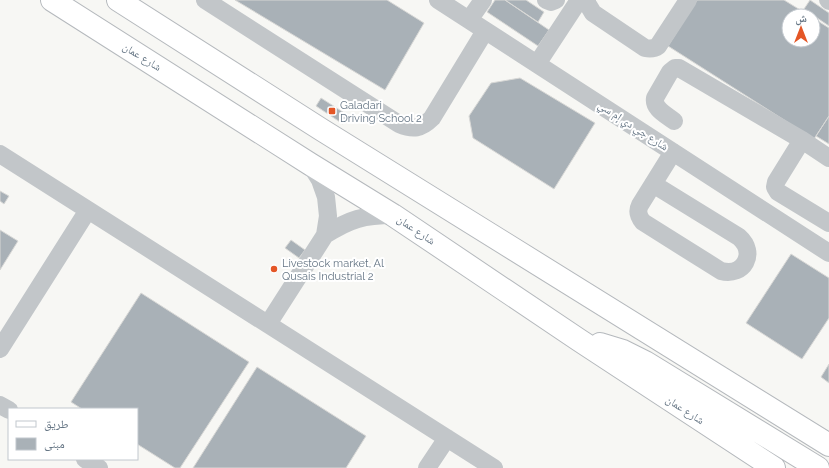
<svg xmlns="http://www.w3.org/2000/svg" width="829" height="468" font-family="Raleway,'Noto Naskh Arabic',sans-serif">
<rect width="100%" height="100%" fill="#f7f7f4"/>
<path fill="#a9b1b7" stroke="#d8d8d6" d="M 235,0 L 387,0 L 424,23 L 385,90 Z
M 495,0 L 505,0 L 549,30 L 538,46 L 487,12 Z
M 505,0 L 526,0 L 544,12 L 538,22 Z
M 697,0 L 784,0 L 810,16 L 789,16 L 789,40 L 813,40 L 813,18 L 829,28 L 829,116 L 814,139 L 668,46 Z
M 810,0 L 829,13 L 829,26 L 804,9 Z
M 520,78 L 595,123 L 554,189 L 473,138 L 469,116 L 491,83 Z
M 321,98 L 349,116 L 343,124 L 316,106 Z
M 829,116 L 829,144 L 816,136 Z
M 0,191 L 9,196 L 4,204 L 0,201 Z
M 0,230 L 18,241 L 0,270 Z
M 291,240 L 305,250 L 299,258 L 285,248 Z
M 791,254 L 829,278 L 829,318 L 802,359 L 746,323 Z
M 141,293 L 249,362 L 180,468 L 175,468 L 137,444 L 137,409 L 82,409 L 71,402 Z
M 829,364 L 829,383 L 821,377 Z
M 257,367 L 366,436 L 346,468 L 193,468 Z"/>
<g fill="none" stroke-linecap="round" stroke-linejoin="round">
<g stroke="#b5b9bd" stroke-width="24">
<path id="major" d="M 52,0 L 310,164 L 393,215 L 579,340 L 774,468
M 118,0 L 322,130 L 829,445
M 600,344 L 623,351 L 645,362 L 818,468"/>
</g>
<path stroke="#c2c6c9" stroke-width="18" d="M 205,0 L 399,124 C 413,130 421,129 432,118 L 485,31
M 438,0 L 829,253
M 546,0 L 551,2 L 556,0
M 587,0 L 587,3 L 593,13 L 645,48 C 650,49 654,49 658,46 L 688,0
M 828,0 L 829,1
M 469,20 L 483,0
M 537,64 L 579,0
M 674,121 C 667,115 653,109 655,98 L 670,72 L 675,68 L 679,68 L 802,140 L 829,158
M 802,140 L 776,182 L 775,187 L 778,192 L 829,223
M 0,154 L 494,468
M 653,184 L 739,237 C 757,253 744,277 721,271 L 643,222 C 638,216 637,211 640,205 L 673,152
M 325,235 C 350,219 364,215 393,215
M 268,324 L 325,235 L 328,216 L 326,197 L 320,180 L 310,164
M 0,349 L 88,210
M 0,405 L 9,410
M 85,459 L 99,468
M 427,468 L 447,438"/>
<use href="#major" stroke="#fff" stroke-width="22"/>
</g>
<g fill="#e45626" stroke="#fff" stroke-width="1.5">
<rect x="328" y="107" width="8" height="8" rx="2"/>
<circle cx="274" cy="269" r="4"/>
</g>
<g text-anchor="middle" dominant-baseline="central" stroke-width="4" stroke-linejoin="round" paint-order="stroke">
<g font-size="11" fill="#667685" stroke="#fff">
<text transform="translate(142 57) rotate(32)">شارع عمان</text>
<text transform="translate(633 126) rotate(33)">شارع جي دي إم سي</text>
<text transform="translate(416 230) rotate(34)">شارع عمان</text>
<text transform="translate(685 410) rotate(33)">شارع عمان</text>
</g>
<g font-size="11" fill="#667685" stroke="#fff" text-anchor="start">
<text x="340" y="105">Galadari<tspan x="340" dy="13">Driving School 2</tspan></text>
<text x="282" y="263">Livestock market, Al<tspan x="282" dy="13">Qusais Industrial 2</tspan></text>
</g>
</g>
<rect x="8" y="408" width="130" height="52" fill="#ffffff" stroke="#c2c8ce"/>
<rect x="16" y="421" width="20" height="6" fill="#ffffff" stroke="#c2c8ce"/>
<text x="44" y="428" font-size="12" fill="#667685">طريق</text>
<rect x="16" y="438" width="20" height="12" fill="#a9b1b7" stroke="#c2c8ce"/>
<text x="44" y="448" font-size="12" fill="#667685">مبنى</text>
<g transform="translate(801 28)"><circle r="19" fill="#ffffff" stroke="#c2c8ce"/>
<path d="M0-3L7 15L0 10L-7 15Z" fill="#e45626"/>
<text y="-6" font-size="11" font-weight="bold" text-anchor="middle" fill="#667685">ش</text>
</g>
</svg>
